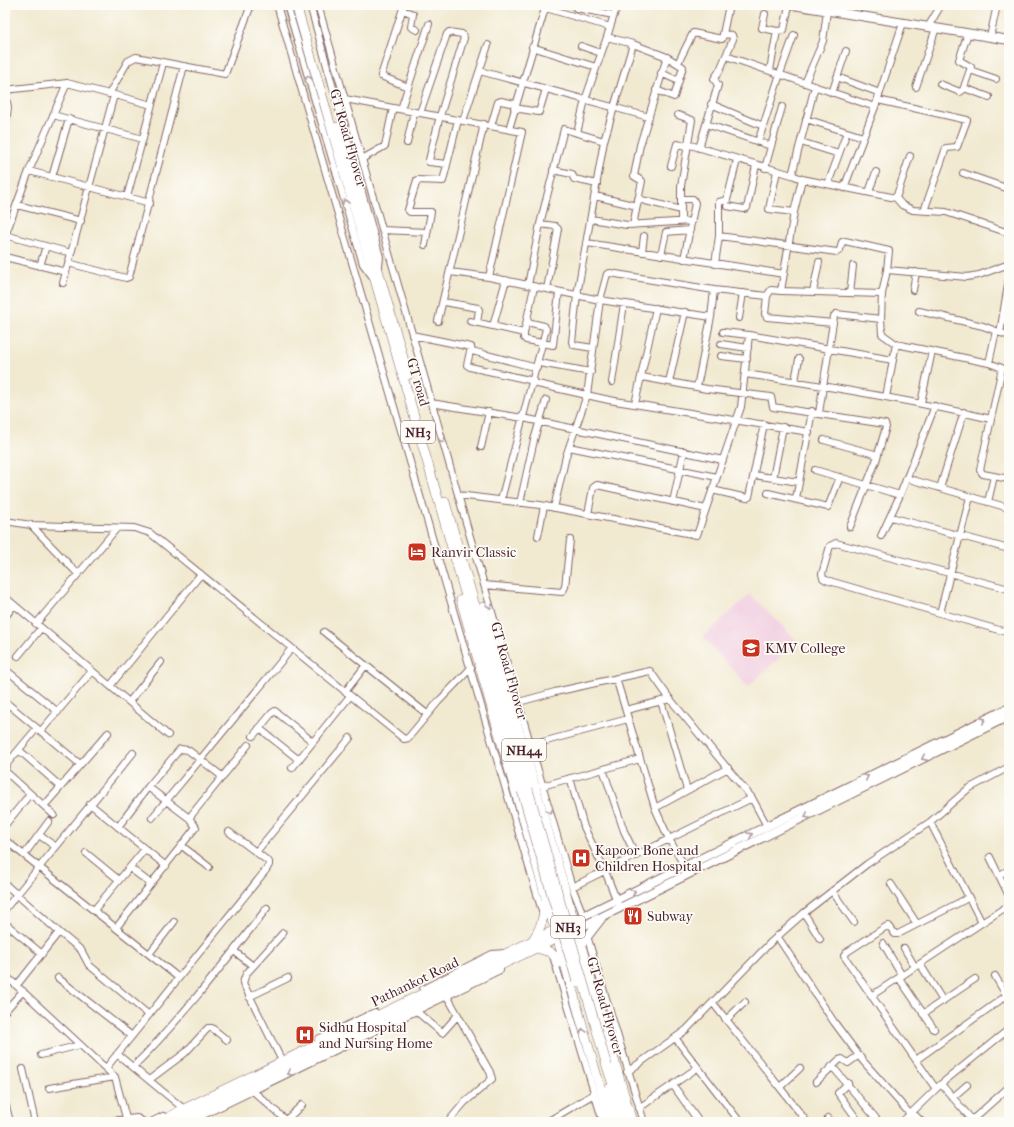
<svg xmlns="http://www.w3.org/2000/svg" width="1014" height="1127" font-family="'IM FELL French Canon',serif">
<rect width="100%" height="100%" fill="#fdfcf7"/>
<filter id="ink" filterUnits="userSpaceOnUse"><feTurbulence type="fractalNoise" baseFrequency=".025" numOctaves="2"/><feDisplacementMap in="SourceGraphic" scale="8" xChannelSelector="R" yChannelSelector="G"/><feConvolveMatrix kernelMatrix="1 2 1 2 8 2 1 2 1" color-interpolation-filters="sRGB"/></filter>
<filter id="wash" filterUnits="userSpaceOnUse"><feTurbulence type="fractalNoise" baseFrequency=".012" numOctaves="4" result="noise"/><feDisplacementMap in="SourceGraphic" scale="16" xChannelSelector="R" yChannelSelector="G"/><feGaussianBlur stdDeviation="0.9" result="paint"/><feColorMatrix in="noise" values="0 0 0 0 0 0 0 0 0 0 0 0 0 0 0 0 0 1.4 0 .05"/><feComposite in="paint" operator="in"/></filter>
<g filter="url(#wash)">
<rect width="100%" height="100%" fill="#f1e9d0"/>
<path fill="#f2cfe1" d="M 750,594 L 796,640 L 780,657 L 748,687 L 703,637 Z"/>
</g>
<g filter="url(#ink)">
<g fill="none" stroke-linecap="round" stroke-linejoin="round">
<g stroke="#846665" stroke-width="8">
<path id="minor" d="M 277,5 C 368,307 451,610 542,911
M 287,5 L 363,264 L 372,276
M 310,5 L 380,257 L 379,266
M 318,5 L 471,540 L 572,887 L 584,917
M 404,5 L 381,76 L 408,87
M 448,5 L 456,5
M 546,8 L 610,27
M 576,8 L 614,15
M 403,10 L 413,14 L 411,27 L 417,30
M 765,14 L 762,28 L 777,31
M 928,27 L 941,5
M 990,37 L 997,5
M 633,44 L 667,57 L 683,67 L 674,97 L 656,90
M 581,46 L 601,53
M 532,47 L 596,67
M 726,56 L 875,107
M 678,63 L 693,33 L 722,39 L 729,5
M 770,70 L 777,31 L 784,30 L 789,5
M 970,70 L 996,79
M 480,71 L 649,117
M 661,73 L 679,81
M 837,77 L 880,93
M 805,83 L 823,41 L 827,11
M 940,84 L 960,92 L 963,90 L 971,67 L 959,60 L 968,33
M 815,86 L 792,175 L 802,179 L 794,212 L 781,291 L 882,294
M 916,87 L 936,28
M 964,88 L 989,97
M 5,90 L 67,83 L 109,94 L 128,61 L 136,57 L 225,74 L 251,5
M 5,92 L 8,107 L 5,130
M 832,93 L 846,51
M 111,94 L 152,105
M 345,99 L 522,132 L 489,277
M 878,100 L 967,120 L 957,147 L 946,148 L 924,211
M 711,104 L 763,126
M 514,108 L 539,112 L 546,89
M 401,109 L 429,24
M 420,113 L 447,34 L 449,32 L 462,34 L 464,38 L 440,116 L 429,160 L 429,162 L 447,164
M 53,115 L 143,139
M 678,115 L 692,120 L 681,186 L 681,221
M 806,119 L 863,137
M 463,121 L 488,45
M 706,124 L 771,146
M 491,126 L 498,102 L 501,101 L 515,104
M 509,129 L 546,5
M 577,133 L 585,100 L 607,37
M 758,142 L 780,74 L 794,35
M 801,142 L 839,154
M 407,143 L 414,112
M 687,144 L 792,175
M 699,148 L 718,85 L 714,79 L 720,70 L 733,39 L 732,35 L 723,34
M 362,159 L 385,146 L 393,108
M 671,166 L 677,144 L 687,146
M 765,168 L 782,107
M 553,170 L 572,174 L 574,179 L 597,184
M 29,171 L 150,203
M 777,171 L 769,209 L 794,212
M 963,173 L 1009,189
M 52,177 L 69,119
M 802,179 L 896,198 L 902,205 L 913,210 L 946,212 L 1009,233
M 828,184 L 847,132
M 844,188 L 875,107 L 903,23
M 869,192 L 876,172
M 595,196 L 637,206
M 127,197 L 163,63
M 896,198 L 910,156
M 638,199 L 681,210
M 681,199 L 693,199 L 695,203 L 684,259
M 17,205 L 81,221
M 727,206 L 744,209 L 747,208 L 756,165
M 591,219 L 627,225 L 692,221
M 540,224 L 555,226 L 558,229 L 547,289
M 633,225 L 642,181 L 634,176 L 640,145 L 667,57
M 382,230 L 427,232
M 5,235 L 71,253
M 5,236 L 29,171 L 67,83
M 719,236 L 837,252 L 840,250 L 842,242 L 845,241 L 889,251 L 887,270
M 587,243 L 784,274
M 425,245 L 431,212 L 410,212 L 408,210 L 417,180 L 443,181 L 458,120
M 642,252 L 644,236
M 661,255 L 666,232 L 690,230
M 5,257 L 66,272
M 68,263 L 126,278 L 129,277 L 184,66
M 715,264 L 719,236 L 719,202 L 727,200 L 737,160
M 40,266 L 46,246
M 450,272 L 489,277 L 600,300 L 711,317 L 714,290 L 767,296 L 771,290 L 781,291
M 63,283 L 114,95
M 528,285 L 540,224 L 564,129 L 604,141
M 534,287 L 524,333 L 524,338 L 526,340 L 553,345 L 559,292
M 913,290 L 916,272
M 813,292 L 819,262
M 850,293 L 853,266
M 767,296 L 765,314 L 767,317 L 833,323
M 444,302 L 478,308 L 479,310 L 477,323
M 919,311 L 983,326 L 1009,336
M 739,318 L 743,293
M 881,319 L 882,294 L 887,270 L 967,277 L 979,275 L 1009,264
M 438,321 L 484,124
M 470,321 L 524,333
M 493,326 L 506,280
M 723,332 L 749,335
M 1000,333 L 1009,279
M 412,335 L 471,347 L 467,365 L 470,367 L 534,381
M 721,344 L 748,348
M 593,348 L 574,345 L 572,342 L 577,295 L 604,141 L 633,44 L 607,37 L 617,5
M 472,351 L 537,368
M 721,356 L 747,359
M 539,363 L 591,372
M 989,363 L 996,331
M 745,374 C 828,386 910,400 991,419
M 642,377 L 707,389 L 771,397 L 773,407 L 885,424 L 886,427 L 876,461 L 850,527
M 795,381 L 799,359
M 612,382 L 624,304
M 669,382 L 685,312
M 533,383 L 609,400 L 809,432
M 697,387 L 711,317
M 886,397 L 896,344
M 431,403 L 523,418 L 723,460
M 921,403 L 932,351
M 635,404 L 656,308
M 819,413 L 834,316 L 836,314 L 881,319 L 882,334 L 896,344 L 989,363 L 1002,368 L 980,470 L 983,474 L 1009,479
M 824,440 L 878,455
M 481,447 L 489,412
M 569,447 L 717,477
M 815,470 L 900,495
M 754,475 L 799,482
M 773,478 L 783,427
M 906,478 L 1009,508
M 940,488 L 964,412
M 712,490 L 747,498 L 749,497 L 764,424
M 768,493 L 828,507 L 840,477
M 458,495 L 540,505 L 697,535 L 741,407 L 749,335 L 893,360
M 796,499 L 812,411
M 501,500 L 546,329 L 544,326 L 527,322
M 673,502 L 684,451
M 988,502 L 994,476
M 520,503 L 534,440 L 546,400
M 554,508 L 566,456 L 587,395 L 600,300 L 607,274 L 610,273 L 714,290
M 588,514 L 593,488 L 597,485 L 706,509
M 891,517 L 1009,549
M 5,521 L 31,525 L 134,528 L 150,533 L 404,739 L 408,738 L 438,702 L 471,668
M 31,525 L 78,574
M 538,536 L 544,506
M 881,536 L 900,495 L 935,406
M 484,585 L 562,592 L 565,587 L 570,540
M 1009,589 L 836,543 L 830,546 L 822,574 L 823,578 L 826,580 L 1009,633
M 5,597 L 168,735
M 940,613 L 970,497
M 5,617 L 14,605
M 36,624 L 117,528
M 324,632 L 427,714
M 18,656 L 41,628
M 5,669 L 58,712
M 616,678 L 655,808 L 669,839 L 685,867
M 110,686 L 201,574
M 345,692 L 366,665
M 661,701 L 687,790
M 129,702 L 161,662
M 519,702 L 555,692 L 650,671 L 670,699 L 752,798 L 767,826
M 8,704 L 80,764
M 626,710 L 670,699
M 37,728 L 6,765 L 5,771 L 54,815
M 259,728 L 299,760
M 41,731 L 92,671
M 253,736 L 272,713 L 275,711 L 313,742
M 531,745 L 628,719
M 19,750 L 60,786
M 292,768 L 350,696
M 603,769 L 624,831 L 636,856
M 570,778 L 584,827 L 605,871 L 618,904
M 542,786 L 640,759
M 90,804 L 166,866
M 44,806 L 108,733
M 655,808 L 728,768
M 152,818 L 292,648
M 189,818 L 248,745
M 930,822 L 982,923
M 5,825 L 30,794
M 118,827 L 148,787 L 180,749 L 188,750 L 223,777
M 229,832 L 256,852
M 39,835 L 56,847
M 5,840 L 179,978
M 182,846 L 209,867
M 86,853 L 119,880
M 24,855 L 49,821
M 990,857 L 1009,896
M 130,868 L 151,884
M 999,875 L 1009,870
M 5,884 L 59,932 L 17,985
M 891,884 L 917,924
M 572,887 L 752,798
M 832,891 L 854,922
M 5,909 L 133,753
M 94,910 L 145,849
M 804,913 L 820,939
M 5,923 L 42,954
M 116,928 L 196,827 L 189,818 L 148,787
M 59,932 L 81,950 L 89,965 L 149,1015
M 587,936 L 644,1122
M 777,936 L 834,1022 L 863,1061 L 911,1115
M 883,943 L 902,976
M 904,948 L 915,967
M 234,951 L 253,966
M 149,954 L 174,922
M 553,956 L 603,1122
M 920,964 L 943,1001
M 5,975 L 115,1077 L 126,1118
M 995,976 L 1009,1000
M 58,978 L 132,1036
M 899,978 L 934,1029
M 423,989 L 492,954 L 505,953
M 447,996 L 490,1072 L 492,1079 L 464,1103 L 448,1122
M 871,996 L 1009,905
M 249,997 L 288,978
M 713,1003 L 807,1122
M 5,1011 L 23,991
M 416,1011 L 442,1033 L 458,1015
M 923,1014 L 975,979
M 726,1020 L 745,1002
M 318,1039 L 375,1012
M 676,1039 L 740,1122
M 117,1054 L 184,1109
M 41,1055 L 80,1045
M 281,1059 L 243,983 L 246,974 L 283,933
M 916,1060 L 1006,996
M 832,1066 L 879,1122
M 133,1067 C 182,1018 224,963 267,908
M 106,1068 L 266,870 L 269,865 L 269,862 L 256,852 L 350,738
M 23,1069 L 35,1122
M 627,1072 L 686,1030 L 770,943 L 804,913 L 867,864 L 930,822 L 968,789 L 1009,767
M 149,1080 L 185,1053 L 208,1028 L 212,1028 L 227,1040
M 816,1082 L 839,1060 L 842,1059 L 848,1063 L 859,1055
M 848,1083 L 838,1093 L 859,1122
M 941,1084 L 974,1122
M 673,1085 L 699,1122
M 780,1087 L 800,1068
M 49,1088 L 115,1077
M 936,1089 L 844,956 L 847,952 L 887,926 L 889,926 L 895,934 L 898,934 L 968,898
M 253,1091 L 288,1122
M 953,1097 L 967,1085
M 6,1106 L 10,1122
M 639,1108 L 697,1068
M 913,1113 L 922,1122
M 828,1118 L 831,1122
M 286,1120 L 302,1105
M 972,1120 L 1009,1087
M 101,1122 L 137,1118 L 144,1122
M 151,1122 L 163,1116
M 189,1122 L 500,970
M 547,1122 L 594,1094
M 902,1122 L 941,1084 L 1009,1029"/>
</g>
<g stroke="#846665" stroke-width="10">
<path id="major" d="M 793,5 L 1009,40
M 573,921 L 1009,708
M 575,930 L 1009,716
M 580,946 L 601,919"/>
</g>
<g stroke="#846665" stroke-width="10">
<path id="highway" d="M 296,5 L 522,791
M 337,127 L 408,375
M 445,502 L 528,789
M 461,600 L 610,1122
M 483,607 L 632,1122
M 532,941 C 541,930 544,917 545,903
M 537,948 L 550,952 L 563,964
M 607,1066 L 625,1122
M 608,1089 L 618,1122
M 160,1122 L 184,1109 L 559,928
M 176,1122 L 561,936"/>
</g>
<use href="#minor" stroke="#fff" stroke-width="6"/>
<use href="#major" stroke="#fff" stroke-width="8"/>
<use href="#highway" stroke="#fff" stroke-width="9"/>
<g stroke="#846665" stroke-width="10" stroke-linecap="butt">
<path id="highway-bridge" d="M 528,789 L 607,1066
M 522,791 L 577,982"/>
</g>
<use href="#highway-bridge" stroke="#fff" stroke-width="9"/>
</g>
<defs><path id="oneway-chevron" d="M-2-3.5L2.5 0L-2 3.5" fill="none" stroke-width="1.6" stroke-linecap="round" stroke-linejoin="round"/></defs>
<g stroke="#ae9aa0">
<use href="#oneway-chevron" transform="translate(308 78) rotate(-106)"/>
<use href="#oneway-chevron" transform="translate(345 202) rotate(-106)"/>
<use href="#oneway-chevron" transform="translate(442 440) rotate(74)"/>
<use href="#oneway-chevron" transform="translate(490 606) rotate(73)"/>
<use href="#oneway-chevron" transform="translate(983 720) rotate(-26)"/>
<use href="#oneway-chevron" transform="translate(924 758) rotate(154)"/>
<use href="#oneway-chevron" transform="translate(866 777) rotate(-26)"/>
<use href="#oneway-chevron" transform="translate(550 811) rotate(74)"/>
<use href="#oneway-chevron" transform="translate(807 816) rotate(154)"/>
<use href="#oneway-chevron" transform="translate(750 835) rotate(-26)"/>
<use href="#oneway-chevron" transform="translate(633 892) rotate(-26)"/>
<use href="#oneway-chevron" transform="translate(583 1031) rotate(-105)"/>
<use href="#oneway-chevron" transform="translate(290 1073) rotate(154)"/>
</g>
</g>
<defs>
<g id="hotel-square" transform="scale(1)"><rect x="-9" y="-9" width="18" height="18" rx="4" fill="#c8321e" stroke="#fdfcf7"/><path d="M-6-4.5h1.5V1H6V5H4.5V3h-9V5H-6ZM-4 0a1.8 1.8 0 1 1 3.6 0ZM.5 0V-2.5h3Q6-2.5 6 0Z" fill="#fff"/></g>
<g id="university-square" transform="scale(1)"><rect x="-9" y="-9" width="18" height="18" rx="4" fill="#c8321e" stroke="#fdfcf7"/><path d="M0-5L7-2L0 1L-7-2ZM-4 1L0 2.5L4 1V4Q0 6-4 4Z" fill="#fff"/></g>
<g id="hospital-square" transform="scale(1)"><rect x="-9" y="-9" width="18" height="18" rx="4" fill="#c8321e" stroke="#fdfcf7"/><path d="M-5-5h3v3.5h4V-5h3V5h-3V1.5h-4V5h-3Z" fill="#fff"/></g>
<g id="restaurant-square" transform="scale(1)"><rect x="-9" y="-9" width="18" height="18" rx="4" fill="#c8321e" stroke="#fdfcf7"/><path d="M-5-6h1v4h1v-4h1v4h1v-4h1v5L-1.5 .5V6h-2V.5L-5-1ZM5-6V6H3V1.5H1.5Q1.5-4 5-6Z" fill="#fff"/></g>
</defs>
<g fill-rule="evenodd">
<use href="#hotel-square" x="417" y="552"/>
<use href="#university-square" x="751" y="648"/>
<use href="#hospital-square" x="581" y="858"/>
<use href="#restaurant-square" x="633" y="916"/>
<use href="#hospital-square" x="305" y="1035"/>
</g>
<g text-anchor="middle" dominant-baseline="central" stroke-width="3.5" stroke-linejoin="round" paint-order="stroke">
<g fill="#fdfcf7" stroke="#806168" stroke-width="1">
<rect x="401" y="421" width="34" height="22" rx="3"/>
<rect x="502" y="739" width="44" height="22" rx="3"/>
<rect x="551" y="916" width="34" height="22" rx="3"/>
</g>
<g font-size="13" font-weight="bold" fill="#4a1f2b">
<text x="418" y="432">NH3</text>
<text x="524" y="750">NH44</text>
<text x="568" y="927">NH3</text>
</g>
<g font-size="14" fill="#4a1f2b" stroke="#fdfcf7">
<text transform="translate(348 138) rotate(74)">GT Road Flyover</text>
<text transform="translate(418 382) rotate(74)">GT road</text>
<text transform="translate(509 671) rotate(74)">GT Road Flyover</text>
<text transform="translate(415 982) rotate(-26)">Pathankot Road</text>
<text transform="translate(605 1006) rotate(74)">GT Road Flyover</text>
</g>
<g font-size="14" fill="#4a1f2b" stroke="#fdfcf7" text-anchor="start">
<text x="431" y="552">Ranvir Classic</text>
<text x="765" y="648">KMV College</text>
<text x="595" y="850">Kapoor Bone and<tspan x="595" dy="16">Children Hospital</tspan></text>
<text x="647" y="916">Subway</text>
<text x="319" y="1027">Sidhu Hospital<tspan x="319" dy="16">and Nursing Home</tspan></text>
</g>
</g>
<rect width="1014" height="1127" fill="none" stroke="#fdfcf7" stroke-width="20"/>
</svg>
